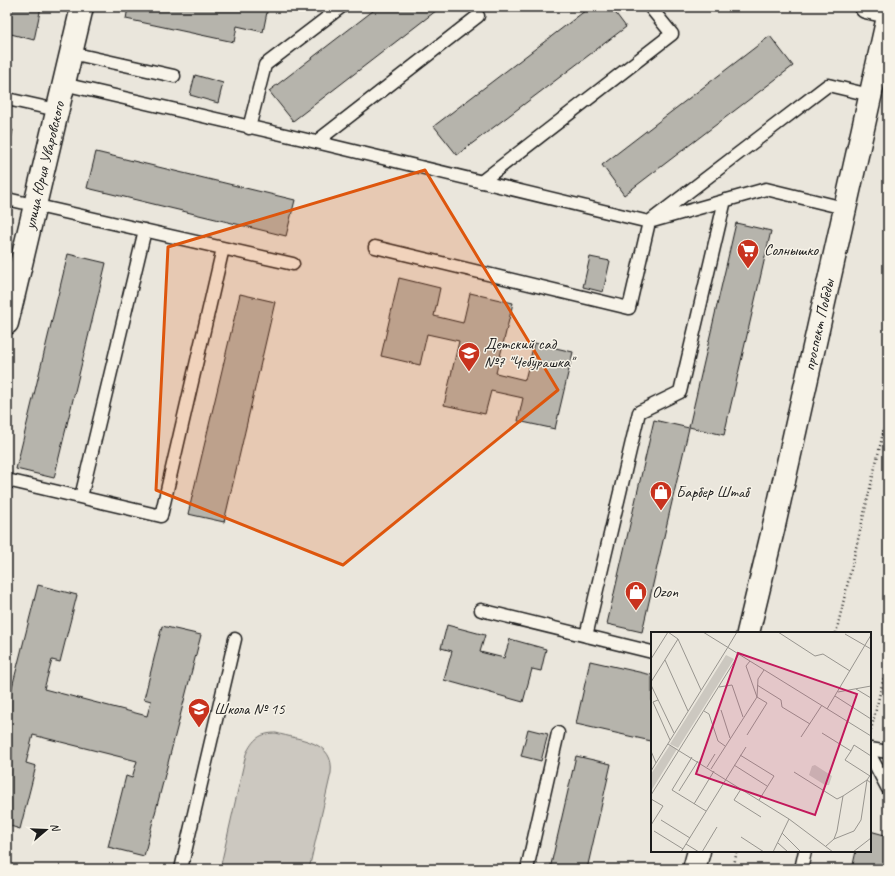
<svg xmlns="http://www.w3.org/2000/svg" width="895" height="876" font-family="Caveat,sans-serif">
<rect width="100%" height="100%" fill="#eae6dc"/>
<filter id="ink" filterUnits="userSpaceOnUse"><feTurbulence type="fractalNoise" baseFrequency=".025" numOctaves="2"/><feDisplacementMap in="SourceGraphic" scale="8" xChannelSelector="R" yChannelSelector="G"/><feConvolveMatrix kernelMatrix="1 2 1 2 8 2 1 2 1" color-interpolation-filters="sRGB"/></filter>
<g filter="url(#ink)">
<path fill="#ccc8c0" stroke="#74726e" d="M 276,733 C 300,740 335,741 331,773 L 309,869 L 220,869 L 246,754 C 253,739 260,733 276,733 Z"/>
<path fill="#b6b4ac" stroke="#1c1c1c" d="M 7,7 L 41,7 L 34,40 L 7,33 Z
M 128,7 L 268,7 L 263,32 L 237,26 L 234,42 L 126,19 Z
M 378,7 L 441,7 L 293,121 L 269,91 Z
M 590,7 L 611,7 L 626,27 L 457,155 L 434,126 Z
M 770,36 L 793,66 L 624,195 L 602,165 Z
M 195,75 L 223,83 L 218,103 L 190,95 Z
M 7,129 L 13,130 L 7,158 Z
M 96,152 L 295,200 L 286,236 L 87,188 Z
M 736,223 L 771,231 L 724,435 L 689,427 Z
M 68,254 L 106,263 L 54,478 L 16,469 Z
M 590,257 L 610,261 L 603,292 L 583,287 Z
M 399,278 L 440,288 L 434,316 L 463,323 L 470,293 L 513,303 L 496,373 L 525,380 L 534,343 L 573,352 L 555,429 L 518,421 L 523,398 L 491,391 L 485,414 L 444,405 L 459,341 L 427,334 L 420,365 L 381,356 Z
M 240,294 L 275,302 L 224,522 L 188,514 Z
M 654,420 L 689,428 L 642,632 L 607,624 Z
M 38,585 L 77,595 L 60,662 L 52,660 L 44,689 L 147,716 L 151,701 L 144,699 L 162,626 L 201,635 L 144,856 L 108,847 L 126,776 L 132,778 L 137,761 L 33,735 L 26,763 L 36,766 L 20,829 L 7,825 L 7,707 Z
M 447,625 L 485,635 L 480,652 L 504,658 L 510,639 L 546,649 L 541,671 L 532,669 L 523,702 L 444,680 L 452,651 L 441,648 Z
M 590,661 L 652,675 L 652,735 L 651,741 L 576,724 Z
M 528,729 L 548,734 L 541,761 L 521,756 Z
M 576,756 L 611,764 L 587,869 L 550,869 Z
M 870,831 L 888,836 L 888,869 L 852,869 L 856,851 L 870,851 Z"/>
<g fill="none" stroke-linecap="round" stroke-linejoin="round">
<g stroke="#1c1c1c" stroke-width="15">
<path id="lane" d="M 71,53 L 174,76
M 63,84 L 316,142 L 649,222 L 766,189 L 844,208
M 7,99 L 57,110
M 249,128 L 265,65 L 341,7
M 316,142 L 478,16
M 481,182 L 672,34 L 650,7
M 7,199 L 293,264
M 375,247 L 629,308 L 649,222 L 828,85 L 870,95
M 7,480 L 161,516 L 223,248
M 81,497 L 145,230
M 481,610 L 652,652
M 586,636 L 639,412 L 680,392 L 725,200
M 870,749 L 888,752
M 870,755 L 888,789
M 181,869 L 235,639
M 527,869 L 558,733
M 801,869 L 805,851"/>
</g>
<g stroke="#1c1c1c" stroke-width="25">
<g id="street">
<path id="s1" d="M 7,323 L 82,7"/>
</g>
</g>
<g stroke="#1c1c1c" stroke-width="25">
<path id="secondary" d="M 866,7 L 888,12"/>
</g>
<g stroke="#1c1c1c" stroke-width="25">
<g id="primary">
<path id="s2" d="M 748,633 L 773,530 L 888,17"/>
<path d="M 694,869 L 699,851"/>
</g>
</g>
<path stroke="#1c1c1c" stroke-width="2.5" stroke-dasharray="1 3" stroke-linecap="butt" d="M 836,633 L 888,412
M 870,734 L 888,660
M 733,869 L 737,851"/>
<use href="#lane" stroke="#f7f3e8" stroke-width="12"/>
<use href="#street" stroke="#f7f3e8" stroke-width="22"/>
<use href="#secondary" stroke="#f7f3e8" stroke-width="22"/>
<use href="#primary" stroke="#f7f3e8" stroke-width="22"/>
</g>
</g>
<path fill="#de560d" fill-opacity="0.2" stroke="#de560d" stroke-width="3" stroke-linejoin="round" d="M 425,170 L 558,390 L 343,565 L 156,490 L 168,247 Z"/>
<defs>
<g id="supermarket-pin" transform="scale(1.15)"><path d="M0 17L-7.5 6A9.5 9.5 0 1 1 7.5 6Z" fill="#c8321e" stroke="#f7f3e8"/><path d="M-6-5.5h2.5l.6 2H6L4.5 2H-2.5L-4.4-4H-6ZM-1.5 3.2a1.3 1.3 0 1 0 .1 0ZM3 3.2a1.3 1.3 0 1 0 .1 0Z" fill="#fff"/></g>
<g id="school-pin" transform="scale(1.15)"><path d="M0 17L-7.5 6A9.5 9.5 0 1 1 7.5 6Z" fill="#c8321e" stroke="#f7f3e8"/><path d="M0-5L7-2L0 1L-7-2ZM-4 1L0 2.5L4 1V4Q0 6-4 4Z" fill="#fff"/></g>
<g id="shop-pin" transform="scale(1.15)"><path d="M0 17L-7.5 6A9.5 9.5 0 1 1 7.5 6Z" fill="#c8321e" stroke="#f7f3e8"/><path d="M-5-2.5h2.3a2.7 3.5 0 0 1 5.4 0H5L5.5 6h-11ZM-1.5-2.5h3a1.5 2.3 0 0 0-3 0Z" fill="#fff"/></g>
</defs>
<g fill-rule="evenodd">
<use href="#supermarket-pin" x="748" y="250"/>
<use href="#school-pin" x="469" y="353"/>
<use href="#shop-pin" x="661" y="492"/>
<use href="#shop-pin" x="636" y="592"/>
<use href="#school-pin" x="199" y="709"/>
</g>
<g text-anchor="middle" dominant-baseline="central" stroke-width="3" stroke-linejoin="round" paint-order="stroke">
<g font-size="16" fill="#1c1c1c" stroke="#f7f3e8">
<text stroke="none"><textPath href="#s1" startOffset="162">улица Юрия Уваровского</textPath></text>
<text stroke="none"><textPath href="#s2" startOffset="316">проспект Победы</textPath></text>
</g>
<g font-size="16" fill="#1c1c1c" stroke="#f7f3e8" text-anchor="start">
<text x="764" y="250">Солнышко</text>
<text x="484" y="344">Детский сад<tspan x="484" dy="18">№7 "Чебурашка"</tspan></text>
<text x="676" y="492">Барбер Штаб</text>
<text x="652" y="592">Ozon</text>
<text x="214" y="709">Школа № 15</text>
</g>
</g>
<g transform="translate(651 632)">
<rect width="220" height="220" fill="#eae6dc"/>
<path d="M 75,23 L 83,27 L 27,116 L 19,112 ZM 19,113 L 26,117 L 0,159 L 0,142 ZM 164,133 L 181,144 L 178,153 L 174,153 L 158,143 L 161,134 Z" fill="#ccc8c0"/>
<path fill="none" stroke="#98958f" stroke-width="1" d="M 17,0 L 27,7 L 50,58M 52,0 L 220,104M 127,0 L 164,24 L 172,22 L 199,39M 194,2 L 220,17M 77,15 L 86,0M 0,27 L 17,0M 14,28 L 37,79M 0,50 L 27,7M 0,53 L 23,101M 106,53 L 130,68 L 131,75 L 159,92M 68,55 L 81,53 L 92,85M 205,57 L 220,66M 187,60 L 220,54M 184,64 L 220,87M 7,68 L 2,70 L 19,108M 176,77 L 220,3M 70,78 L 79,106M 53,79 L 58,82 L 67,109 L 74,114M 171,101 L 200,119 L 203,113 L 220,124M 96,103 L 116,71 L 106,65 L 95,34 L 99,29M 150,105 L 171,73M 17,112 L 138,187 L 182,220M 0,119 L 5,131M 200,119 L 194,128 L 219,144M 89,123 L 123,144 L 108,168M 41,125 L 21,158 L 55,179M 83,133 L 116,154M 56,135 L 64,122M 60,137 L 106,65 L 107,47 L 113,38M 0,139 L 77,15M 143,140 L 186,167 L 192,164M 90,157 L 83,168 L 110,185M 28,159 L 47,129M 0,163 L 88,22M 0,167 L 12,174 L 0,193M 43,172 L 63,139M 10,188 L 39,206M 3,199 L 32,217M 131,201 L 150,220M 90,205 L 113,220M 183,207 L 203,199 L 210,188 L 216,148 L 220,151M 127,211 L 137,220M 35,212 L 48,220M 175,214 L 183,207 L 186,199 L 192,164 L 216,148 L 220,142M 30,220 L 95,115M 51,220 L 66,195M 122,220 L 138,187M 202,220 L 220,206"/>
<path fill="#c2185b" fill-opacity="0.15" stroke="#c2185b" stroke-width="2" d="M 87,21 L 206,62 L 164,183 L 45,142 Z"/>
<rect width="220" height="220" fill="none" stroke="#1c1c1c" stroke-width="2"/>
</g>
<rect width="895" height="876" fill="none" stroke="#f7f3e8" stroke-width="24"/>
<rect x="12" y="12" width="871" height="852" fill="none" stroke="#1c1c1c" stroke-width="1.5" filter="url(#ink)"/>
<g transform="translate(46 830) rotate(71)" stroke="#f7f3e8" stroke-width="3" paint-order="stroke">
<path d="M0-3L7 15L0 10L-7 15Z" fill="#1c1c1c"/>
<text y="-6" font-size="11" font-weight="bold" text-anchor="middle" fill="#1c1c1c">N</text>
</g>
</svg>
